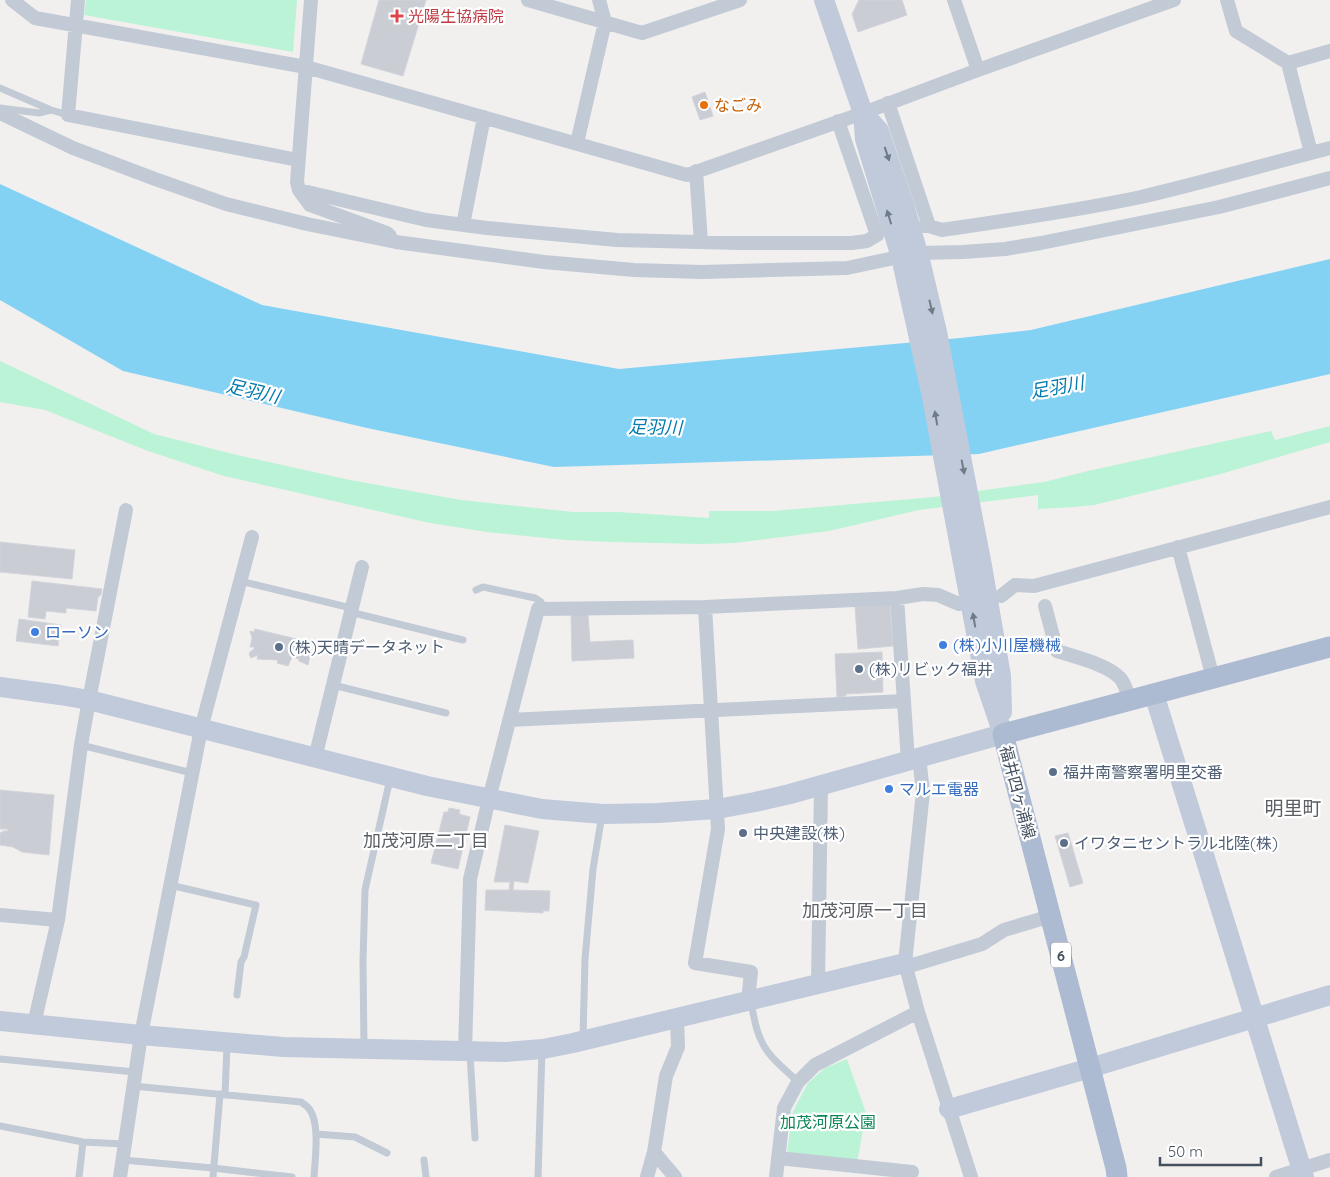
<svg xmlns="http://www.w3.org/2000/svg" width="1330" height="1177" font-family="Quicksand,'Noto Sans JP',sans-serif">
<rect width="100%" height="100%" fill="#f2efef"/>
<path fill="#baf3d5" d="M 86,0 L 297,0 L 293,52 L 84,15 Z
M 0,361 L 154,434 L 237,455 L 350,480 L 461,500 L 573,512 L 618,512 L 709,518 L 709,511 L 773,511 L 934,497 L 1044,482 L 1088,471 L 1271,431 L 1275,440 L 1330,426 L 1330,442 L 1217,475 L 1094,505 L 1074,507 L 1038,509 L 1038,495 L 919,510 L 829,531 L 734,543 L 701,544 L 611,542 L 566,540 L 487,532 L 430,523 L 224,476 L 148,451 L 45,410 L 0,402 Z
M 847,1059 L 866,1113 L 857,1163 L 787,1152 L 793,1111 L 808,1083 L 825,1068 Z"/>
<path fill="#83d2f4" d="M 0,184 L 262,305 L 619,369 L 960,338 L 1031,330 L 1330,259 L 1330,374 L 979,454 L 554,467 L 367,428 L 123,371 L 0,300 Z"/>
<path fill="#cbcdd5" stroke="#d2d4db" d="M 379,0 L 426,0 L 403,76 L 361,64 Z
M 859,0 L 902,0 L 907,15 L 858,32 L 852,14 Z
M 705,92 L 713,116 L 700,120 L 692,97 Z
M 0,542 L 75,550 L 72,579 L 0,572 Z
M 32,581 L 102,589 L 101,595 L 98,597 L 96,611 L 66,608 L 66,613 L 46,611 L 45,619 L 28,617 Z
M 889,604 L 890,606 L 893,646 L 858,649 L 855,607 Z
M 588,614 L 590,642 L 633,640 L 634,658 L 572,661 L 571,615 Z
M 19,619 L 61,625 L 58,646 L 16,641 Z
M 255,629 L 313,643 L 308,665 L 299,661 L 299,659 L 292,657 L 288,666 L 277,663 L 278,660 L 257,659 L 258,655 L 251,658 L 249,654 L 250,652 L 254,649 L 254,647 L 250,647 L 252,638 L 250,631 L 254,632 Z
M 882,652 L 883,692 L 846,694 L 846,696 L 837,697 L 835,654 Z
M 0,790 L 54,795 L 49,855 L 22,852 L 13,847 L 0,845 L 0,833 L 4,831 L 8,831 L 8,829 L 0,829 Z
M 449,808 L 460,810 L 459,814 L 470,817 L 458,869 L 431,863 L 444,812 L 448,812 Z
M 505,825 L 539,831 L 528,883 L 514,881 L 513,890 L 550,891 L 549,911 L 543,911 L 543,913 L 485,910 L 486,890 L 509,890 L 510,882 L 494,882 Z
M 1068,833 L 1083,883 L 1070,887 L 1055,836 Z"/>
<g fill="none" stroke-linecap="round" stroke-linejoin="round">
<path stroke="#c1cad5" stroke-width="7" d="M 0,88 L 51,110 L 68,115
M 0,108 L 39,113 L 51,110
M 240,581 L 351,608
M 476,590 L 483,587 L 535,598 L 541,602 L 538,609
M 350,612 L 463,640
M 333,685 L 446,713
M 81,745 L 192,773
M 170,885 L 256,905 L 244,957 L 241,962 L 237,995
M 751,1001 C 753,1014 755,1028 761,1040 C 768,1057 785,1069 798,1082
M 583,1038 L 585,959 L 593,869 L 602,815
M 364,1048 L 363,961 L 365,890 L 390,779
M 470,1054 L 475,1138
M 0,1059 L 135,1072
M 133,1086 L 301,1102 C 304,1104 308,1107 310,1110 C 320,1125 315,1159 314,1177
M 225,1095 L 227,1045
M 0,1126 L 83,1142 L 125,1144
M 316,1134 L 355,1137 L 387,1153
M 123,1160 L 213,1168 L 292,1177
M 424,1160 L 426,1177
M 79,1177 L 83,1142
M 213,1177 L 220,1094
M 538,1177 L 542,1050"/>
<path stroke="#c1cad5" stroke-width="14" d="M 12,0 L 35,18 L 306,67 L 687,175 L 863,113 L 978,70 L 1174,0
M 78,0 L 68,115 L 298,160
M 311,0 L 297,182 L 299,190 L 310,205 L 387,233 L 390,236
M 528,0 L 642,33 L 740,0
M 954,0 L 978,70
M 1227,0 L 1236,31 L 1288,63 L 1330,51
M 1288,63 L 1311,153
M 888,103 L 929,226
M 0,113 L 73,148 L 155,179 L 226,204 L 307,224 L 396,242 L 544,262 L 634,270 L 702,272 L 847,268 L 918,253 L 963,252 L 1005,249 L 1041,243 L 1219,207 L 1330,178
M 577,143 L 605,22 L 599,0
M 696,171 L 701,242
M 299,190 L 426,220 L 487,228 L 617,240 L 739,243 L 852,243 L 867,241 L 877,235 L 838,121
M 463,225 L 484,117
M 924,226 L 929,226 L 942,230 C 1009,220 1076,211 1141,197 C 1205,182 1267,164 1330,148
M 1178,547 L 1213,678
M 1001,596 L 1015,585 L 1034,586 L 1330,507
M 897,598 L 908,761
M 1045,606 L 1057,651 C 1075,657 1107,664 1120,678 C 1125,683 1127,693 1130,700
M 705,607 L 718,829 L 695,963 L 751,972 L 748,1001
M 509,720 L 904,701
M 919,757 L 923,792 L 905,963 L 918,1012 L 971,1177
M 315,758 L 362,567
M 0,915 L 58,920
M 906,967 L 982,944 L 1004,930 L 1051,916
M 818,984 L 821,785
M 34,1024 L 58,920 L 81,745 L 89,700 L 126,510
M 465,1051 L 470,879 L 489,799 L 538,609 L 705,607 L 897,598 L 923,594 L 938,595 L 959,604
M 654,1152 L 675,1177
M 778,1158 L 912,1172
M 120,1177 L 141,1035 L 201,729 L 252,537
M 647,1177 L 654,1152 L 666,1076 L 678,1047 L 677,1018
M 776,1177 L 784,1108 L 798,1082 L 815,1065 L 918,1012
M 1276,1177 L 1330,1160"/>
<path stroke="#c0cada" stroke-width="20" d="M 824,0 L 863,113 L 865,139 L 901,257 L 931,392 L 985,681 L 1003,734
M 863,113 L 879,131 L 904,205 L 920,260 L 937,332 L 982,566 L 1001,676 L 1002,712
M 0,687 L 60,695 L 89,700 L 427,786 L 542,809 L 603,814 L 658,813 L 687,811 L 717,809 L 755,802 L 790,794 L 1003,734
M 1154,694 L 1304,1177
M 0,1021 L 141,1035 L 283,1047 L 506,1052 L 543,1049 L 573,1043 L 905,963
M 949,1109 L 1090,1068 L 1330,995"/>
<path stroke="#acbbd1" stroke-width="21" d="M 1117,1177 L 1116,1168 L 1003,734 L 1330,647"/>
</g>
<defs><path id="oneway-solid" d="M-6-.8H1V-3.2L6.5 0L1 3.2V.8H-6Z" transform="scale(1.25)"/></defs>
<g fill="#707b89">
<use href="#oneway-solid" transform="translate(887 154) rotate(71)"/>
<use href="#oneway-solid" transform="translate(889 217) rotate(-107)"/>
<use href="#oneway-solid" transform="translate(931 307) rotate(77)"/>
<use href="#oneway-solid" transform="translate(936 418) rotate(-100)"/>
<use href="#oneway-solid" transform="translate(963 467) rotate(79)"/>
<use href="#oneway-solid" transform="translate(974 620) rotate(-100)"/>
</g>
<path fill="#e0444e" stroke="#fff" stroke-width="2" d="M394.5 8.5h5v5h5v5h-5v5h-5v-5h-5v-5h5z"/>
<circle fill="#e8710a" stroke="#fff" stroke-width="2" cx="704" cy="105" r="5"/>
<g fill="#3f7fe0" stroke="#fff" stroke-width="2">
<circle cx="35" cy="632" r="5"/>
<circle cx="943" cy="645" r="5"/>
<circle cx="889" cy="789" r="5"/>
</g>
<g fill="#5c6f8a" stroke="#fff" stroke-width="2">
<circle cx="279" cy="647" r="5"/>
<circle cx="859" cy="669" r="5"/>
<circle cx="1053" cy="772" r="5"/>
<circle cx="743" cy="833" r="5"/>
<circle cx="1064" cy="843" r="5"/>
</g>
<g text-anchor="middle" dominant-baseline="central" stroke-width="4.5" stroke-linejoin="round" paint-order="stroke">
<rect fill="#fff" stroke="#7d848e" stroke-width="1" x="1051" y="942.5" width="20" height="25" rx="4"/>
<g font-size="15" font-weight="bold" fill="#45505e">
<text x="1061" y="955">6</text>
</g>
<g font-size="16" fill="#be3a42" stroke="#fff" text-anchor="start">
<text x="408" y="16">光陽生協病院</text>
</g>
<g font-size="16" fill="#c56008" stroke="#fff" text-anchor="start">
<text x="714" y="105">なごみ</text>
</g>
<g font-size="16" fill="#366cbe" stroke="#fff" text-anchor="start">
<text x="45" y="632">ローソン</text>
<text x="953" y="645">(株)小川屋機械</text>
<text x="899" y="789">マルエ電器</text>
</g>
<g font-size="16" fill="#4e5e75" stroke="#fff" text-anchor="start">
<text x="289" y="647">(株)天晴データネット</text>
<text x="869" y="669">(株)リビック福井</text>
<text x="1063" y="772">福井南警察署明里交番</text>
<text x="753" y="833">中央建設(株)</text>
<text x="1074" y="843">イワタニセントラル北陸(株)</text>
</g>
<g font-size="16" fill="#45505e" stroke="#fff">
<text transform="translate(1018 792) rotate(75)">福井四ヶ浦線</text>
</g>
<g font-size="16" fill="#0e8757" stroke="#fff">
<text x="828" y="1122">加茂河原公園</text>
</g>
<g font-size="18" font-style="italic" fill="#017aaf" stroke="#fff">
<text transform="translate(1057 387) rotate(-10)">足羽川</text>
<text transform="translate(253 391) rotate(13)">足羽川</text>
<text transform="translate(655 427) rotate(1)">足羽川</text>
</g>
<g font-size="18" fill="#5b5e65" stroke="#fff">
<text x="426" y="840">加茂河原二丁目</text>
<text x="865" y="910">加茂河原一丁目</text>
</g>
<g font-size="19" fill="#5b5e65" stroke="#fff">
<text x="1293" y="808">明里町</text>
</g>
</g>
<path d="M1160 1157v8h101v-8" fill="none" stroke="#45505e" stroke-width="2.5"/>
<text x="1168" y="1157" font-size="15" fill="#45505e" stroke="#ffffff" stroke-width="4" paint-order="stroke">50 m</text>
</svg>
